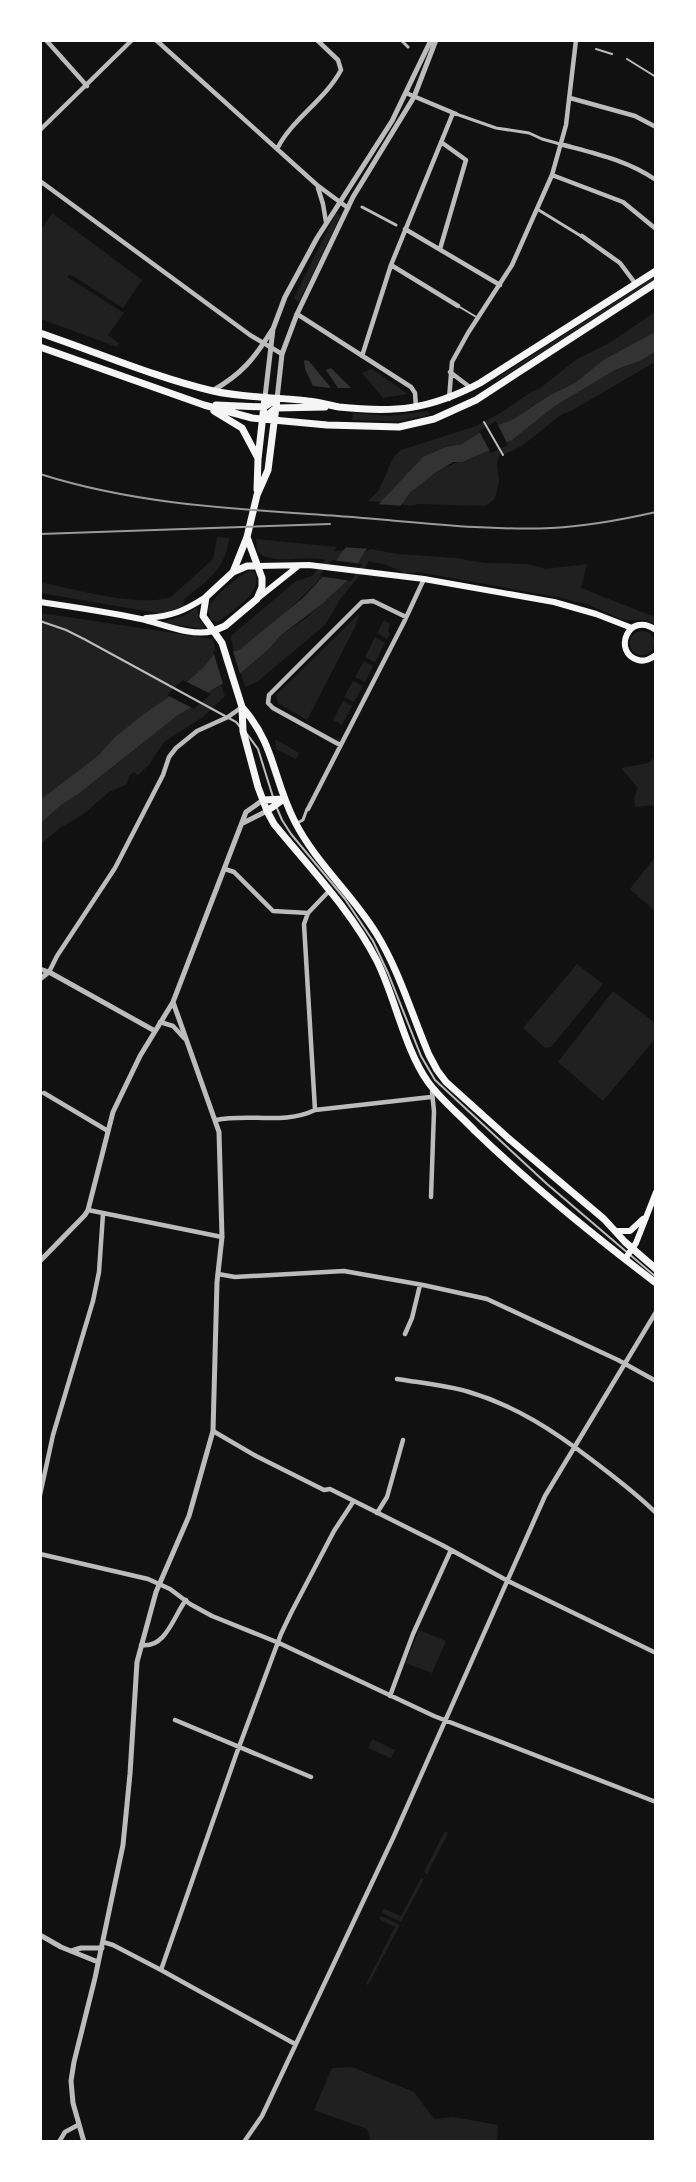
<svg xmlns="http://www.w3.org/2000/svg" width="696" height="2182" font-family="Figtree,sans-serif">
<rect width="100%" height="100%" fill="#111"/>
<path fill="#202020" d="M 52,213 L 142,280 L 123,308 L 70,274 L 67,277 L 124,313 L 108,335 L 119,343 L 117,347 L 41,319 L 41,230 Z
M 336,213 L 341,215 L 299,302 L 294,298 Z
M 655,276 L 655,279 L 497,381 L 496,379 Z
M 655,312 L 655,332 L 603,360 L 575,383 L 550,395 L 512,420 L 485,429 L 462,444 L 446,447 L 398,484 L 382,502 L 368,501 L 379,490 L 393,458 L 401,450 L 476,426 L 502,412 L 531,392 L 539,389 L 577,359 L 611,342 Z
M 655,352 L 655,362 L 571,411 L 562,414 L 522,446 L 503,455 L 501,452 L 497,462 L 499,482 L 495,498 L 486,506 L 419,504 L 410,506 L 401,504 L 420,483 L 443,468 L 512,440 L 555,406 L 617,369 L 640,361 Z
M 372,369 L 408,394 L 383,398 L 362,373 Z
M 428,411 L 429,415 L 399,421 L 352,420 L 353,413 L 389,416 Z
M 217,537 L 229,538 C 226,569 206,582 183,600 L 184,606 L 163,614 L 41,593 L 40,582 C 73,589 142,608 171,597 L 213,559 Z
M 256,539 L 337,547 L 334,551 L 344,550 C 314,589 279,620 239,650 L 234,651 L 231,637 L 232,635 L 296,581 L 312,576 L 325,560 C 305,554 273,567 257,551 Z
M 370,549 L 398,554 L 456,558 L 484,563 L 528,564 L 546,569 L 587,564 L 581,588 L 655,617 L 655,624 L 645,620 L 624,620 L 589,605 L 562,598 L 418,572 C 402,576 402,571 389,566 C 383,563 375,563 369,561 L 363,571 L 341,598 L 325,625 L 257,682 L 245,687 L 241,673 L 270,648 L 280,636 L 305,619 L 349,579 L 364,553 Z
M 250,571 L 254,572 C 265,591 234,609 221,620 L 218,622 L 211,620 L 208,610 C 214,595 235,578 250,571 Z
M 197,607 L 199,619 L 204,626 L 203,629 L 165,623 L 165,621 L 184,616 Z
M 41,613 L 213,639 L 219,668 L 41,810 Z
M 360,613 L 354,629 L 307,720 L 278,703 L 276,695 Z
M 384,620 L 390,624 L 388,632 L 390,633 L 387,639 L 377,633 Z
M630 643a12 12 0 1 1 24 0a12 12 0 1 1-24 0Z
M 375,637 L 385,643 L 375,662 L 365,657 Z
M 364,661 L 373,666 L 365,682 L 355,677 Z
M 353,681 L 363,686 L 354,702 L 344,697 Z
M 221,685 L 225,696 L 203,717 L 164,742 L 149,765 L 138,775 L 134,772 L 129,776 L 127,784 L 109,792 L 81,816 L 61,827 L 41,844 L 41,823 L 61,805 L 77,795 L 178,715 L 194,706 L 205,695 Z
M 343,701 L 352,706 L 342,725 L 333,720 Z
M 275,739 L 299,753 L 296,759 L 276,749 Z
M 655,757 L 655,805 L 635,807 L 634,798 L 638,788 L 621,768 L 648,763 Z
M 655,857 L 655,911 L 630,889 Z
M 577,964 L 603,984 L 551,1047 L 545,1048 L 523,1028 Z
M 613,991 L 655,1023 L 655,1039 L 603,1101 L 558,1062 Z
M 419,1630 L 446,1641 L 432,1673 L 406,1663 Z
M 372,1739 L 395,1750 L 391,1758 L 368,1748 Z
M 445,1831 L 448,1833 L 427,1874 L 424,1872 Z
M 421,1878 L 424,1879 L 401,1922 L 382,1913 L 384,1909 L 401,1916 Z
M 381,1916 L 400,1925 L 368,1985 L 366,1984 L 395,1927 L 379,1919 Z
M 352,2067 L 414,2092 L 434,2119 L 453,2117 L 498,2125 L 497,2141 L 371,2141 L 367,2129 L 314,2110 L 332,2068 Z"/>
<path fill="#333" d="M 655,332 L 655,352 L 640,361 L 617,369 L 555,406 L 512,440 L 462,462 L 453,462 L 435,473 L 411,492 L 364,553 L 349,579 L 322,604 L 280,636 L 270,648 L 236,677 L 215,688 L 205,695 L 194,706 L 178,715 L 77,795 L 61,805 L 41,823 L 40,800 L 98,756 L 114,738 L 144,714 L 173,694 L 203,668 L 216,652 L 227,653 L 239,650 L 304,597 L 328,571 L 375,508 L 423,457 L 446,447 L 462,444 L 485,429 L 512,420 L 550,395 L 575,383 L 603,360 Z
M 304,360 L 309,361 L 331,388 L 313,386 L 305,369 Z
M 331,368 L 351,388 L 338,388 L 326,370 Z"/>
<path fill="#111" d="M 496,421 L 508,445 L 491,453 L 479,431 Z
M 375,504 L 404,506 L 370,549 L 342,547 Z
M 332,560 L 339,561 L 362,564 L 351,581 L 319,576 Z
M 232,648 L 241,677 L 224,687 L 213,651 Z
M 183,680 L 211,694 L 194,709 L 167,695 Z"/>
<g fill="none" stroke-linecap="round" stroke-linejoin="round">
<path stroke="#bcbcbc" stroke-width="2" d="M 596,49 L 612,54
M 627,59 L 656,77
M 458,306 L 478,318
M 484,422 L 503,455
M 40,621 L 66,630 L 84,639 L 236,722 L 241,728
M 247,734 L 258,749 L 273,797
M 276,806 L 282,820 L 291,834 L 345,899 L 373,941 L 388,973 L 421,1056 L 435,1080 L 547,1184 L 656,1277"/>
<path stroke="#bcbcbc" stroke-width="3" d="M 401,40 L 408,47
M 456,114 L 496,128 L 529,133 L 542,139 L 560,144
M 362,207 L 396,225
M 537,209 L 581,236
M 297,823 L 303,820 L 307,809"/>
<path stroke="#bcbcbc" stroke-width="4.5" d="M 46,40 L 87,86
M 156,40 L 317,185 L 348,208
M 406,93 L 456,114
M 570,98 L 635,116 L 656,127
M 40,130 L 132,40
M 560,144 C 593,153 627,160 656,180
M 277,149 C 292,119 325,100 341,70 L 338,60 L 317,40
M 552,175 L 623,202 L 656,229
M 40,181 L 250,335 L 282,354
M 318,188 L 323,204 L 326,222
M 405,229 L 500,285
M 582,236 L 620,263 L 635,283
M 440,249 L 466,160 L 441,142
M 391,265 L 458,306
M 297,314 L 411,387 L 415,393 L 416,407
M 362,356 L 391,265 L 453,113
M 450,372 L 471,388
M 449,399 L 452,362 L 468,333 L 512,265 L 552,175 L 566,125 L 576,40
M 340,745 L 273,708 L 268,703 L 269,695 L 362,602 L 373,601 L 406,617
M 308,809 L 404,622 L 424,579
M 225,869 L 234,872 L 273,911 L 308,913
M 40,969 L 49,972 L 57,956 L 115,868 L 163,775 L 169,757 L 176,748 L 197,731 L 228,717 L 242,707
M 160,1022 L 173,1026 L 184,1038
M 44,1093 L 108,1131
M 315,1110 L 304,924 L 308,913 L 330,890
M 216,1120 C 249,1113 284,1125 315,1110 L 431,1097
M 431,1197 L 434,1111 L 432,1092 L 434,1089
M 88,1210 L 222,1237
M 218,1274 L 235,1277 L 344,1271 L 423,1285 L 487,1299 L 618,1360 L 656,1381
M 405,1334 L 412,1318 L 420,1285
M 397,1379 C 421,1383 445,1385 469,1392 C 516,1406 554,1431 592,1460 C 614,1477 636,1493 656,1513
M 213,1431 L 256,1456 L 324,1490 L 330,1489 L 442,1545 L 508,1581 L 656,1653
M 40,1495 L 53,1435 L 93,1301 L 99,1272 L 103,1214
M 377,1513 L 387,1497 L 403,1440
M 40,1554 L 148,1579 L 170,1589 L 190,1604 L 212,1616 L 279,1643 L 434,1716 L 656,1802
M 141,1645 C 166,1649 174,1615 186,1600
M 390,1696 L 413,1634 L 451,1550
M 175,1720 L 311,1777
M 103,1942 L 113,1945 L 161,1970 L 295,2044
M 161,1970 L 236,1755 L 281,1634 L 291,1613 L 334,1531 L 353,1502
M 59,2142 L 65,2132 L 78,2125
M 244,2142 L 262,2116 L 394,1836 L 545,1496 L 656,1312"/>
<path stroke="#bcbcbc" stroke-width="5" d="M 212,391 C 242,374 254,359 272,330
M 265,397 L 273,329 L 285,297 L 317,238 L 392,121 L 431,40
M 277,399 L 282,354 L 297,314 L 353,197 L 414,97 L 436,40
M 243,823 L 267,811
M 40,979 L 49,972 L 155,1031
M 40,1261 L 85,1215 L 88,1210 L 113,1112 L 140,1056 L 173,1002 L 246,812 L 263,800
M 40,1935 L 61,1947 L 98,1962
M 71,1951 L 81,1948 L 102,1948
M 84,2142 L 73,2103 L 71,2081 L 74,2062 L 95,1978 L 123,1845 L 130,1774 L 137,1662 L 156,1592 L 189,1516 L 213,1431 L 217,1282 L 222,1237 L 219,1132 L 173,1002"/>
<path stroke="#f5f5f5" stroke-width="6" d="M 258,566 L 309,565 L 424,579 L 554,602 L 596,614 L 632,628
M 258,598 L 297,567
M 40,602 C 74,607 108,612 141,619 C 163,624 191,637 213,631
M 146,618 C 173,616 184,611 206,597
M 656,630 C 628,610 612,653 638,660 C 645,662 650,659 656,655
M 616,1231 L 630,1231 L 643,1219
M 625,1259 L 636,1243 L 656,1192"/>
<path stroke="#f5f5f5" stroke-width="7" d="M 40,333 C 96,352 157,378 213,391 C 244,398 276,397 308,401 C 318,402 329,405 339,407 C 395,413 429,410 480,383 L 656,271
M 40,347 L 204,405 L 252,418 L 327,425 L 399,427 L 434,419 L 476,400 L 656,283
M 216,405 L 264,407 L 277,399
M 214,411 L 242,428 L 258,458
M 263,419 L 276,408 L 325,407
M 257,490 L 258,459 L 265,397
M 258,566 L 247,566 L 233,572 L 206,597 L 203,616 L 222,643 L 242,707 L 243,731 L 258,787 L 267,811 L 274,824 C 310,868 351,910 377,961 C 395,997 405,1050 428,1082 C 441,1100 460,1115 475,1131 C 532,1186 593,1235 656,1283
M 233,572 L 247,537 L 257,495 L 268,470 L 277,399
M 213,631 L 225,626 L 257,599 L 262,587 L 262,578 L 247,537
M 242,707 C 275,744 273,780 295,822 C 316,863 352,894 376,933 C 399,970 412,1015 429,1055 L 437,1070 L 446,1082 L 508,1138 L 604,1219 L 625,1242 L 656,1269
M 263,800 L 284,799
M 267,811 L 284,799"/>
<path stroke="#9a9a9a" stroke-width="2" d="M 40,474 C 137,505 237,509 338,516 C 409,521 481,531 552,528 C 587,526 621,520 656,512
M 40,534 L 330,524"/>
</g>
<rect width="696" height="2182" fill="none" stroke="#ffffff" stroke-width="84"/>
</svg>
